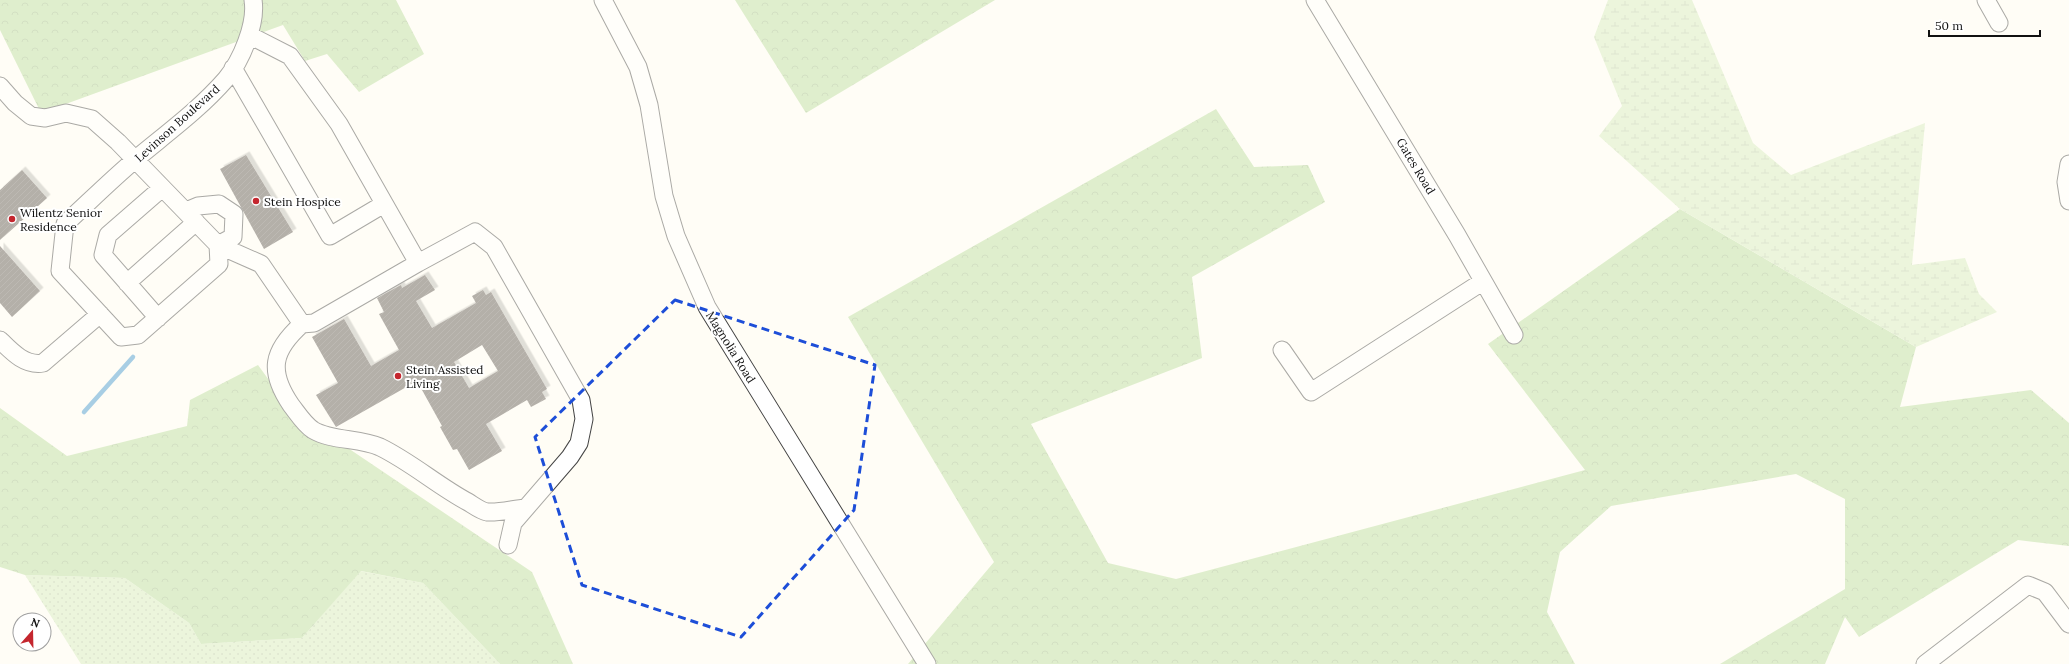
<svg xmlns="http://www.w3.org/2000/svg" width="2069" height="664" font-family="Lora,serif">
<defs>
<pattern id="grass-dots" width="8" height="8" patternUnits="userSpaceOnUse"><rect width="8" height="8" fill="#d5ebbd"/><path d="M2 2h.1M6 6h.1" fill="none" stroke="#b6c8a1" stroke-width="1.8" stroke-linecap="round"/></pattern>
<pattern id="forest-crowns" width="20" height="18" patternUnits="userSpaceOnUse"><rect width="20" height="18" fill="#b9dc9c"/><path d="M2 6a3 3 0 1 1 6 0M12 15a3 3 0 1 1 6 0" fill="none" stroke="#9ebc85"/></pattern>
<pattern id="wetland-marsh" width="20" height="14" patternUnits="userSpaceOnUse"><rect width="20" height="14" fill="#d5ebbd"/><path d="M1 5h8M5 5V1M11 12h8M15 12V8" fill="none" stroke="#b6c8a1"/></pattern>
<pattern id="building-hatch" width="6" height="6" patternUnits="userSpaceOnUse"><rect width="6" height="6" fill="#5a524d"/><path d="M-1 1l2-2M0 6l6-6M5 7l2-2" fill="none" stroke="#6d6662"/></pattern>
<filter id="shadow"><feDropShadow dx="3.5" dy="-3.5" stdDeviation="0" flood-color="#0004"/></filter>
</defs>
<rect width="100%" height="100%" fill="#fffdf5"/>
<path fill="url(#grass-dots)" d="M 360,571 L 423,583 L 500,664 L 81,664 L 25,575 L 125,578 L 189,623 L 201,644 L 302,638 Z"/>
<path fill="url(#forest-crowns)" d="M 0,0 L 396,0 L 424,54 L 359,92 L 327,54 L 305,61 L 283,25 L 41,113 L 0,30 Z
M 735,0 L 995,0 L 806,113 Z
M 1216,109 L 1254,167 L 1308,165 L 1325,202 L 1192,277 L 1202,358 L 1031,424 L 1108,563 L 1176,579 L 1585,470 L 1488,344 L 1680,209 L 1916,347 L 1900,407 L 2031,390 L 2069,423 L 2069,546 L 2018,540 L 1859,637 L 1845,617 L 1825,664 L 1720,664 L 1845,589 L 1845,499 L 1796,474 L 1611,506 L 1560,552 L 1547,612 L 1575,664 L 908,664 L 994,562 L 848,317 Z
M 258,365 L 290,409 L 532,572 L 573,664 L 500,664 L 423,583 L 361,571 L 302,638 L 201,644 L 189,623 L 125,578 L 25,575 L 0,567 L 0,408 L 67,456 L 187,426 L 190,400 Z"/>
<path fill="url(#wetland-marsh)" d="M 1608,0 L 1692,0 L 1753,143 L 1791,175 L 1925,123 L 1912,265 L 1965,258 L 1979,294 L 1997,312 L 1916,347 L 1680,209 L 1599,136 L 1622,106 L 1594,37 Z"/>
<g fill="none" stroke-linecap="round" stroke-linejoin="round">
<path stroke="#3f96cf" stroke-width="4.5" d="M 84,412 L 133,357"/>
</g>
<path fill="url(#building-hatch)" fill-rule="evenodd" filter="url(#shadow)" d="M 246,155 L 293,232 L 264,249 L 220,169 Z
M 22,170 L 47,198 L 0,240 L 0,190 Z
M 0,246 L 40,291 L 12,317 L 0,303 Z
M 425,275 L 435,290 L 416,301 L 432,328 L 476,303 L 472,296 L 483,290 L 486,295 L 491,292 L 547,389 L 542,392 L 546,399 L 531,407 L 527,400 L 486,424 L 502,451 L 469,470 L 457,449 L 453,450 L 440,427 L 442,426 L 417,381 L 336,427 L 316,395 L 338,383 L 312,337 L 344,319 L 371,366 L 399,350 L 379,314 L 384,312 L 377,298 L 401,285 L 402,288 ZM 482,345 L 498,371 L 469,388 L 454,362 Z"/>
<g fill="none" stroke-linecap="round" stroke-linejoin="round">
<g stroke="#444" stroke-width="19">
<path id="minor" d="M 603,0 L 638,67 L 649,105 L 664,196 L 676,236 L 707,307 L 927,664
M 1315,0 L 1457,235 L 1514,335
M 1986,0 L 1999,23
M 249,35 L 290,56 L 339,124 L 418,263 L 475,232 L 494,247 L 581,400 L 584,419 L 579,443 L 570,457 L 513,523 L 508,545
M 233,68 L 330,236 L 384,204
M 0,86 L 15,103 L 31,116 L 45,118 L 66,113 L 92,119 L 118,142 L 218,245 L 219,264 L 138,335 L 121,337 L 60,271 L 65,224 C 89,202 112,179 137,158 C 167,133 200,109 226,79 C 241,61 257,24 253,0
M 2069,164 L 2066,182 L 2069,201
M 186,211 L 198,206 L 219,204 L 234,214 L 233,237 L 218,245
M 218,245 L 261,264 L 302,324 L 314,323 L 418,263
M 127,283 L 196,222
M 158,318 L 103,255 L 108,235 L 162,188
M 302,324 C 272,351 268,371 291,405 C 298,414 304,424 313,430 C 331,441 360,438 380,447 C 411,462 438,486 468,502 C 473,505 481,511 487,512 C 500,513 513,509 526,508
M 0,340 C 12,352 25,366 43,363 L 100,314
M 1282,350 L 1311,392 L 1482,282
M 1925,664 L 2028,585 L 2045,592 L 2069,624"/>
</g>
<use href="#minor" stroke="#fff" stroke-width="17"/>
</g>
<path d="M0 0H2069V664H0ZM 675,300 L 875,365 L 854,510 L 741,637 L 582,585 L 535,437 Z" fill="#fffdf5" fill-opacity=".55" fill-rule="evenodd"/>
<path fill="none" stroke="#1d4ed8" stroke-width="3" stroke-dasharray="8 5" stroke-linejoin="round" d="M 675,300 L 875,365 L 854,510 L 741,637 L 582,585 L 535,437 Z"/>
<g fill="#c4262e" stroke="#fff" stroke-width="1.5">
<circle cx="256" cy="201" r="4"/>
<circle cx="12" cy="219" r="4"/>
<circle cx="398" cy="376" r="4"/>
</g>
<g text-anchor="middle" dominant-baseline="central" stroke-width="4" stroke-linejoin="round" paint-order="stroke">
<g font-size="12" fill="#111" stroke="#fff">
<text transform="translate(177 123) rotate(-42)">Levinson Boulevard</text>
<text transform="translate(1416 166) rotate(59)">Gates Road</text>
<text transform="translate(731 347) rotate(58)">Magnolia Road</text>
</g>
<g font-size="12" fill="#111" stroke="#fff" text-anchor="start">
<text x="264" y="201">Stein Hospice</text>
<text x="20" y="212">Wilentz Senior<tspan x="20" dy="14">Residence</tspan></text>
<text x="406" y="369">Stein Assisted<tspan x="406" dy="14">Living</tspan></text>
</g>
</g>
<g transform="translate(32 632) rotate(20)"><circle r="19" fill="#ffffff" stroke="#a0a0a0"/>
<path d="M0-3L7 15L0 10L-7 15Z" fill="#c4262e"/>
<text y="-6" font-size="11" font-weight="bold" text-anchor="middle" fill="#111111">N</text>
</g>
<path d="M1929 30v6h111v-6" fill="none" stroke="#111111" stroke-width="2"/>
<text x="1935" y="30" font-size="12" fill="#111111" stroke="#ffffff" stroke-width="3" paint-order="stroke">50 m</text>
</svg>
